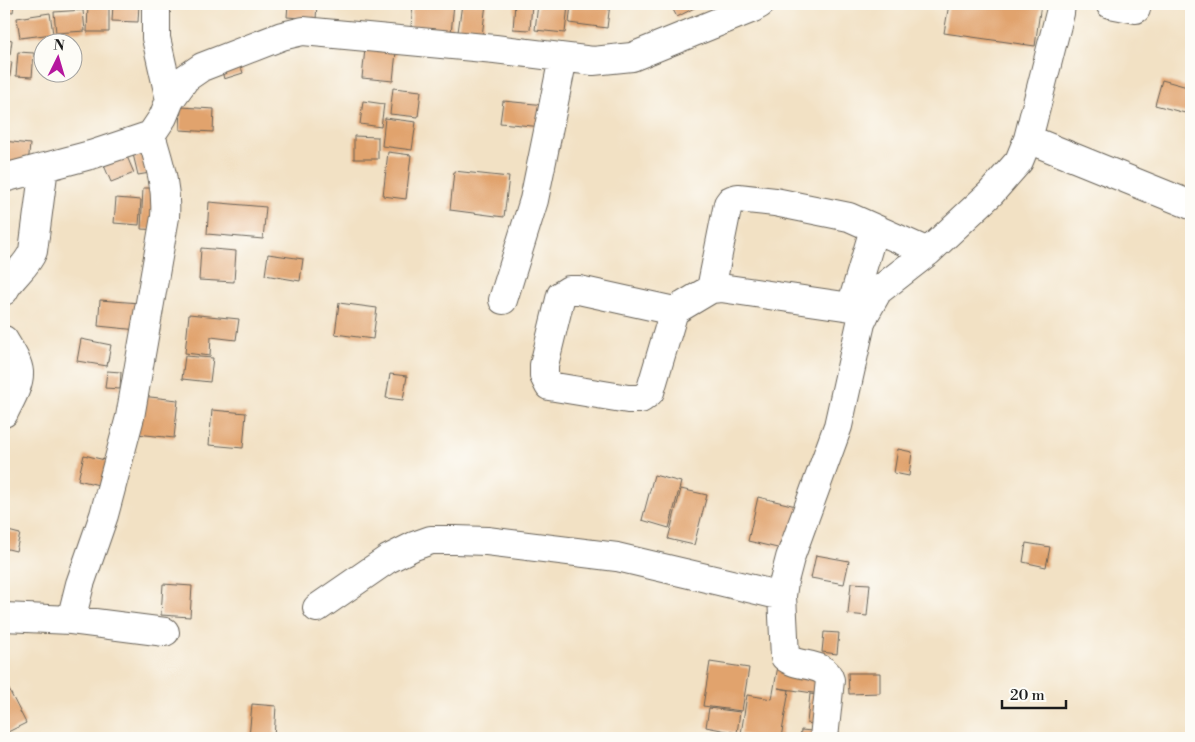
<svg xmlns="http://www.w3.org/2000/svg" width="1195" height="742" font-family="'Libre Bodoni',serif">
<rect width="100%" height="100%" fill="#fdfcf7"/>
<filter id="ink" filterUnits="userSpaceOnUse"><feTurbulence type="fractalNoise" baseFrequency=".02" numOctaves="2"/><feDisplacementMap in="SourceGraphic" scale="10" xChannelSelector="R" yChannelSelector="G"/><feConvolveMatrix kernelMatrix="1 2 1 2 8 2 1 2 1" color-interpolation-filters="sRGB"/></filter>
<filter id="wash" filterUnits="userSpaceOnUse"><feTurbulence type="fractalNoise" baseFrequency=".0096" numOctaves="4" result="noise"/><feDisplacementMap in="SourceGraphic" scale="20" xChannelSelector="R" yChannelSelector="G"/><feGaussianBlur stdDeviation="1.12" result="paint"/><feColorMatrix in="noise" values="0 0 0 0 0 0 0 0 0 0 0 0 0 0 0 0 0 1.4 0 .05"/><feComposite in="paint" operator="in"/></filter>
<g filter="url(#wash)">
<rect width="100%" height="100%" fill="#f2e1c4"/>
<g id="blocks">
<path fill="#e1a36d" d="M 4,4 L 14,4 L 13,12 L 4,11 Z
M 88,4 L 109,4 L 109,32 L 87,32 Z
M 113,4 L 139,4 L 138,22 L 112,21 Z
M 288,4 L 317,4 L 316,19 L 287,17 Z
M 413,4 L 454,4 L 450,43 L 410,38 Z
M 462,4 L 486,4 L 482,36 L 458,32 Z
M 515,4 L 532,4 L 530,30 L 513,29 Z
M 538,4 L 568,5 L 565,33 L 535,30 Z
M 571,4 L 610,4 L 607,28 L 569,23 Z
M 670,4 L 700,4 L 700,5 L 677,17 Z
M 949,4 L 1041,4 L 1035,46 L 944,33 Z
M 83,10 L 85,31 L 56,33 L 54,12 Z
M 50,13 L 53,34 L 20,38 L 17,18 Z
M 4,38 L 12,40 L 10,55 L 4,54 Z
M 366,39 L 397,42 L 393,81 L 362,78 Z
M 18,52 L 34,53 L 32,77 L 16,76 Z
M 4,61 L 12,62 L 7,96 L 4,95 Z
M 239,61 L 243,73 L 224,79 L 221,67 Z
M 1162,80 L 1191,88 L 1185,113 L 1155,105 Z
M 393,88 L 421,91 L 418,117 L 390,114 Z
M 363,101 L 384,104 L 381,127 L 360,124 Z
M 503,101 L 546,105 L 543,127 L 500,123 Z
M 181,107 L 214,109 L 213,132 L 180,130 Z
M 385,118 L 416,122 L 412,150 L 382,146 Z
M 354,136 L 378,137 L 378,159 L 354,159 Z
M 4,141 L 30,144 L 28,166 L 4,163 Z
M 152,151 L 156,172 L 138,175 L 133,154 Z
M 388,152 L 411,155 L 406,199 L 383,196 Z
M 126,154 L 134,173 L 111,182 L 103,163 Z
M 454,171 L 509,177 L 504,217 L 450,210 Z
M 143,188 L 162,188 L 161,230 L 141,229 Z
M 116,198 L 141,200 L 139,225 L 114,223 Z
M 209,202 L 266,207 L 263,239 L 207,234 Z
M 201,248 L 236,251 L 234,282 L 199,280 Z
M 268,254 L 303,259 L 300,281 L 265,275 Z
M 100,300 L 140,303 L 138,330 L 98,326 Z
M 339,303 L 377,308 L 373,339 L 335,334 Z
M 189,314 L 239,319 L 236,340 L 211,337 L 210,356 L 185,353 Z
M 81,339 L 111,345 L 107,366 L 77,361 Z
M 185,356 L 213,358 L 210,382 L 182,379 Z
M 107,371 L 121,372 L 120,389 L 105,388 Z
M 390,374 L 407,376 L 403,400 L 386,398 Z
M 141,396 L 178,400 L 174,438 L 137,434 Z
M 212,410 L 246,413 L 243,448 L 209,445 Z
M 898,449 L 912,452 L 909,476 L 894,473 Z
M 84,455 L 109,461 L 103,486 L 78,480 Z
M 654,475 L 681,482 L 669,528 L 642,520 Z
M 681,489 L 707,495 L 694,545 L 668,539 Z
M 758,497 L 800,507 L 790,551 L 748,541 Z
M 4,530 L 20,534 L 16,551 L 4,548 Z
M 1026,543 L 1050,547 L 1046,567 L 1023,562 Z
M 816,555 L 849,561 L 844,584 L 811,578 Z
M 851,583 L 870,584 L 867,616 L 848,614 Z
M 163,584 L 192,586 L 190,617 L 161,615 Z
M 824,632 L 839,633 L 837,654 L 822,652 Z
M 710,662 L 749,668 L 742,711 L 703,706 Z
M 778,666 L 823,673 L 820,694 L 778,688 L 789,690 L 781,738 L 766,738 L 741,734 L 747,695 L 772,699 Z
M 848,673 L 880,673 L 880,693 L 849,694 Z
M 6,684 L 26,723 L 4,734 L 4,685 Z
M 810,694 L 823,696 L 820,725 L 807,723 Z
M 252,704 L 276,706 L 274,738 L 249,738 Z
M 709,708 L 740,712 L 737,733 L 706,727 Z
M 801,730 L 823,732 L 823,738 L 800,738 Z"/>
</g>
</g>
<g filter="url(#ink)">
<use href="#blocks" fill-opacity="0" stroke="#676157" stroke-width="1"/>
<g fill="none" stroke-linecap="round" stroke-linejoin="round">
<g stroke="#676157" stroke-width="30">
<path id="minor" d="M 156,4 L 156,38 L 170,100
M 1110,4 L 1136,9
M 1028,139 L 1191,205
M 4,178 L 94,154 L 151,135 L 163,117 L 170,100 L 186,78 L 202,67 L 282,36 L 303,31 L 495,49 L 593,61 L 632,57 L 753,8 L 760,4
M 711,289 L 728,204 L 731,200 L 738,198 L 775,202 L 849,217 L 928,252
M 4,291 C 11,276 27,267 33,251 L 44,167
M 503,300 L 534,200 L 563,58
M 674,311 L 579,290 L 569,290 L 561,295 L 544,365 L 544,376 L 549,386 L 628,399 L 641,399 L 650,392 L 674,311 L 711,289 L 721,288 L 851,307 L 874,229
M 4,340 C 9,349 18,361 19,372 C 20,385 9,402 4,413
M 317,608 L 388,559 L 414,546 L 431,540 L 455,540 L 487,541 L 617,557 L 782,596
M 4,617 L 71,620 L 165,632
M 71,620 L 80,584 L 104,515 L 130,417 L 165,217 C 167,186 160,165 151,135
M 824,738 L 830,680 C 825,661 797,668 785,657 L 782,596 L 784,581 L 790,558 L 838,426 L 861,323 L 866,312 L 878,291 L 928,252 L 991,193 L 1019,161 L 1028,139 L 1060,13 L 1061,4"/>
</g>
<use href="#minor" stroke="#fff" stroke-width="28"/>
</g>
</g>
<rect width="1195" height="742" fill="none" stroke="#fdfcf7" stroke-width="20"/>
<g transform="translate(58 58) rotate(5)"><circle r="24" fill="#fdfcf7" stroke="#a3a29f"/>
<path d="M0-4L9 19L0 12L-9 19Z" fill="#b5179e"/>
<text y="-8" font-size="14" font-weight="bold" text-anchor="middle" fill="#1c1c1c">N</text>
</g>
<path d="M1002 700v8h64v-8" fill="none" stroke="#1c1c1c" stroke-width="2.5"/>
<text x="1010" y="700" font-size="15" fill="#1c1c1c" stroke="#fdfcf7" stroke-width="4" paint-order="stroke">20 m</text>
</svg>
